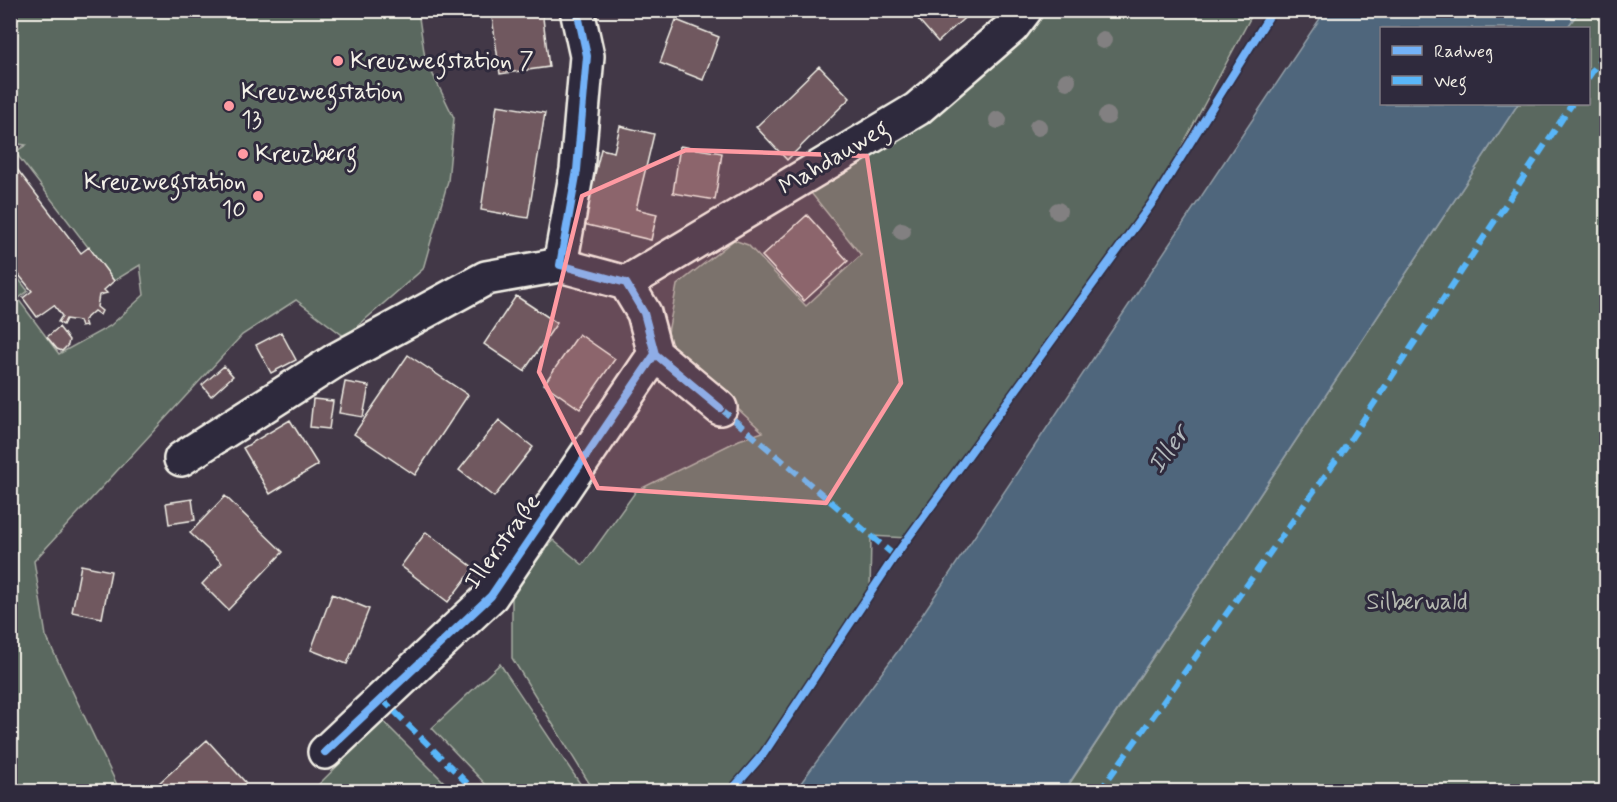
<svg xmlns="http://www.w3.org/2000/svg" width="1617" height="802" font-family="Mynerve,sans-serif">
<rect width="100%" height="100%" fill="#423847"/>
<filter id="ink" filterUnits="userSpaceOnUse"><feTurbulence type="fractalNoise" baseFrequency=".0167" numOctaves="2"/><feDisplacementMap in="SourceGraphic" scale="12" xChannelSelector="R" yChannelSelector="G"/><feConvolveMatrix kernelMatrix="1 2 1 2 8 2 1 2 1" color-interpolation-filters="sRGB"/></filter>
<g filter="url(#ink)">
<path fill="#5a685e" stroke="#a7aca3" stroke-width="1.5" d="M 11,11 L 418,11 L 425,58 L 454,118 L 448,181 L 423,269 L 345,337 L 296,300 L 242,335 L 34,561 L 46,636 L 120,791 L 11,791 L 10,268 L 28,291 L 18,299 L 59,354 L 110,326 L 144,295 L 140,265 L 114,281 L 15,152 L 26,145 L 11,143 Z
M 1044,11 L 1254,11 L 1151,204 L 908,538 L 871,536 L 870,593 L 770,743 L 729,791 L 594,791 L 512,658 L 512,593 L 553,540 L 583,565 L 636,491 L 739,440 L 763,432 L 666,343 L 677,285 L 734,240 L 748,245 L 806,306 L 861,255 L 807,188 C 881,141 996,84 1044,11 Z
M 1579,11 L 1606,11 L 1606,791 L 1064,792 L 1518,104 L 1588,104 L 1588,28 L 1567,28 Z
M 500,664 L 585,791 L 492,791 L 432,728 Z
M 383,721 L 453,791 L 312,791 Z"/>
<path fill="#50667b" stroke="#929ea7" stroke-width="1.5" d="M 1325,11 L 1579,11 L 1567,28 L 1382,28 L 1382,104 L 1518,104 L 1064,791 L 795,791 L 900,648 Z"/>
<path fill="#6f595f" stroke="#f4f1e8" stroke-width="1.5" d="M 491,10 L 542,10 L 549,67 L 500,74 Z
M 910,10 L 973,10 L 938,42 Z
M 676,20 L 719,37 L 703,80 L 660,63 Z
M 819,66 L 850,98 L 787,160 L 756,127 Z
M 497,105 L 545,113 L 528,218 L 481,210 Z
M 620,126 L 654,134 L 636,209 L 657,214 L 651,240 L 583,224 L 601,149 L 614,152 Z
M 680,146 L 722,153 L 715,200 L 673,193 Z
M 10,160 L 81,253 L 89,247 L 114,281 L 104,290 L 107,293 L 99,295 L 97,307 L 102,311 L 100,315 L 94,311 L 84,320 L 86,326 L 81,327 L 79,321 L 66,319 L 63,325 L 58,322 L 62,316 L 54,305 L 37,317 L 23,298 L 32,291 L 10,264 Z
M 807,215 L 848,261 L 804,301 L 762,256 Z
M 516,296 L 557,323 L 524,371 L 484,344 Z
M 59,327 L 69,340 L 68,345 L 62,351 L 57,349 L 47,337 Z
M 281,332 L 296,360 L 271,373 L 256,345 Z
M 579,334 L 615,359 L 580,409 L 544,384 Z
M 408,355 L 468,395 L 415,475 L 354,434 Z
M 224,366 L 233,376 L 211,396 L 202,385 Z
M 345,382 L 369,386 L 363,417 L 339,413 Z
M 313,399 L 333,401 L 329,429 L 310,427 Z
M 290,420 L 318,465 L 270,494 L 243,448 Z
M 499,420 L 533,447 L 494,497 L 459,470 Z
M 225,496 L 283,552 L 228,610 L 202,584 L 222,563 L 190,533 Z
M 192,499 L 195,520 L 169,524 L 166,503 Z
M 426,532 L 474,568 L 448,602 L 401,566 Z
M 81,565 L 111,571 L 102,618 L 72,612 Z
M 332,594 L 369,609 L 347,664 L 311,650 Z
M 207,740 L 246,783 L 236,792 L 149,792 Z"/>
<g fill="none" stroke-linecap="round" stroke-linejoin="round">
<g stroke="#f4f1e8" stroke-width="38">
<path id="minor" d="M 577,10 L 587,56 L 577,170 L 560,265 L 626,283 L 644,313 L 655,354 L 720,408
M 626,283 L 917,109 L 1012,27 L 1025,10
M 181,459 L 336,360 L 486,278 L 560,265
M 325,752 L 491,596 L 655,354"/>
</g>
<use href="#minor" stroke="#2f2a3d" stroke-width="33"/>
<path stroke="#59b6f9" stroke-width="6" stroke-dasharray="12 6" stroke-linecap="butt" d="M 1588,78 L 1606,51
M 720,408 L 895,556
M 382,699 L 476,792
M 1099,792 L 1344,449 L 1572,104"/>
<g stroke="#2f2a3d" stroke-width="11">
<path id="cycleway" d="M 577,10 L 587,56 L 577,170 L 560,265 L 626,283 L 644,313 L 655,354 L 720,408
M 325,752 L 491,596 L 655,354
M 730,792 L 764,753 L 895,556 L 1155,199 L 1273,10"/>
</g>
<use href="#cycleway" stroke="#73b2f8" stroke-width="8"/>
</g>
<g fill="#828081">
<circle cx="1103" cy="40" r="9"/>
<circle cx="1067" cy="81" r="9"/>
<circle cx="1107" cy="116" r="9"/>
<circle cx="998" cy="120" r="9"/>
<circle cx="1038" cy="127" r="9"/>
<circle cx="1058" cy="211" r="9"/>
<circle cx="902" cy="231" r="9"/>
</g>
</g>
<path fill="#ff9aa2" fill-opacity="0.2" stroke="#ff9aa2" stroke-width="4.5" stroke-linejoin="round" d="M 686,150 L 867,156 L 901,383 L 826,503 L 598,488 L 539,372 L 582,196 Z"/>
<g fill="#ff9aa2" stroke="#2f2a3d" stroke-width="2">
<circle cx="338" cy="61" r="6"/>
<circle cx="229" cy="106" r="6"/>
<circle cx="243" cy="154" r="6"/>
<circle cx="258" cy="196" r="6"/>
</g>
<g text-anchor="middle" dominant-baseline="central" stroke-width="6" stroke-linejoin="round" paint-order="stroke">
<g font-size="24" fill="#f4f1e8" stroke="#2f2a3d" text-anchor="start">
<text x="350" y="61">Kreuzwegstation 7</text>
<text x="241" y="92">Kreuzwegstation<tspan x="241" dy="28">13</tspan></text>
<text x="255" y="154">Kreuzberg</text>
<text x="246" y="182" text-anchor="end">Kreuzwegstation<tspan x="246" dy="28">10</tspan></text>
</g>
<g font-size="24" fill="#f4f1e8" stroke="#2f2a3d">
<text transform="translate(834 158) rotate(-31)">Mahdauweg</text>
<text transform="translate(503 542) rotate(-54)">Illerstraße</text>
</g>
<g font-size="24" fill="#b6bab1" stroke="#2f2a3d">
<text x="1417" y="602">Silberwald</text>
</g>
<g font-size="26" font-style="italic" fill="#b2b9bc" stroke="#2f2a3d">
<text transform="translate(1169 450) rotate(-55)">Iller</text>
</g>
</g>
<rect width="1617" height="802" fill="none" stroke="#2f2a3d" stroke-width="36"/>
<rect x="18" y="18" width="1581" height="766" fill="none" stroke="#f4f1e8" stroke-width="2" filter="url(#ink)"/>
<rect x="1380" y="27" width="210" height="78" fill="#2f2a3d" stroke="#7e7a81" stroke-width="1.5"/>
<rect x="1392" y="46" width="30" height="9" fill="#73b2f8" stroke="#7e7a81" stroke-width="1.5"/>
<text x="1434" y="57" font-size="18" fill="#f4f1e8">Radweg</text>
<rect x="1392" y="76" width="30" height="9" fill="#59b6f9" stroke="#7e7a81" stroke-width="1.5"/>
<text x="1434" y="87" font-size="18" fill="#f4f1e8">Weg</text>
</svg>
